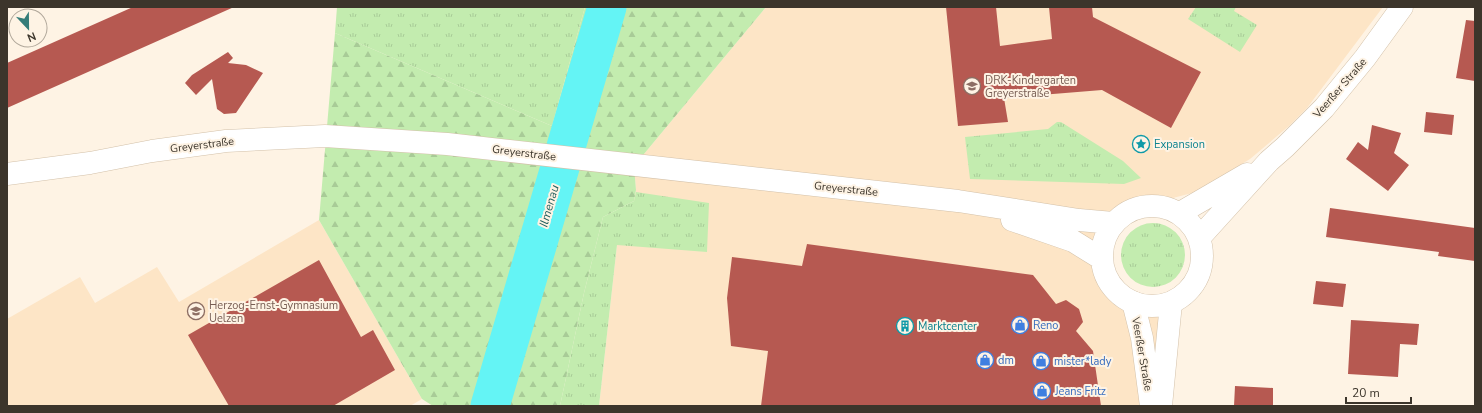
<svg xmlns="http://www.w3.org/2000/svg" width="1482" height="413" font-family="'Nunito Sans',sans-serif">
<defs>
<pattern id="grass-tufts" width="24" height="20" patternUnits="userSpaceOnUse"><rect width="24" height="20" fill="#c3ecaf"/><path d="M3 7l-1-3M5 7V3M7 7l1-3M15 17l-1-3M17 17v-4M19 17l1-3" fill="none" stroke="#a8cb97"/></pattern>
<pattern id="forest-firs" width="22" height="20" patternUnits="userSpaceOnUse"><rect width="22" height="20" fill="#c3ecaf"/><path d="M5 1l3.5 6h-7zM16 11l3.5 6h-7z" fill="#a8cb97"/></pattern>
</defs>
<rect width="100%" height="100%" fill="#fef3e4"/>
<path fill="#fde5c6" d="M 766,7 L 1383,7 L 1307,108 L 1289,126 L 1250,159 L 1196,192 L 1169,199 L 1152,197 L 1135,199 L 1120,206 L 1107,219 L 1099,233 L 1094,252 L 1097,271 L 1104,288 L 1117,302 L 1136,311 L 1154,313 L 1162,312 L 1167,406 L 599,406 L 617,245 L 634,201 L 636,190 L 634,166 Z
M 319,220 L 422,399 L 410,406 L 7,406 L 7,319 L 80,277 L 95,303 L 157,267 L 179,302 Z"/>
<path fill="url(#grass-tufts)" d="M 337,7 L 585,7 L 552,126 L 335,33 Z
M 1196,7 L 1236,7 L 1234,11 L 1257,25 L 1240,52 L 1188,19 Z
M 1057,122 L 1061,122 L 1123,161 L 1141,178 L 1124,184 L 970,179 L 965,137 L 1048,129 Z
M 636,192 L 709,203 L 707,252 L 617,245 L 599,406 L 560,406 L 584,293 L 603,217 L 634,201 Z
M1121 255a32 32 0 1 1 64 0a32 32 0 1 1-64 0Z"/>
<path fill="url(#forest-firs)" d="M 585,7 L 766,7 L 634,166 L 636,190 L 634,201 L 603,217 L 584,293 L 560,406 L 433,406 L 422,399 L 319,220 L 335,33 L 552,126 Z"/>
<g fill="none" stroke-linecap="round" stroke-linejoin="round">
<path stroke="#64f4f5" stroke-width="39" d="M 490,406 L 607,7"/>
</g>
<path fill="#b65951" d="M 133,7 L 234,7 L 7,108 L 7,63 Z
M 946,7 L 996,7 L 1000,46 L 1052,39 L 1049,7 L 1092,7 L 1093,17 L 1201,72 L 1171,128 L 1102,90 L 1004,98 L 1008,122 L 958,126 Z
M 1466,20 L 1475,21 L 1475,81 L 1456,78 Z
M 228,52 L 233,58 L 228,63 L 246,65 L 263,73 L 236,113 L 224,114 L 217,109 L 212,79 L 196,95 L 185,83 L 192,75 Z
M 1426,112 L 1454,115 L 1452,135 L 1424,132 Z
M 1372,125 L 1401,133 L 1394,153 L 1409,165 L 1388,191 L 1346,159 L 1358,142 L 1368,150 Z
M 1330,208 L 1475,228 L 1475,261 L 1438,256 L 1439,252 L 1326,237 Z
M 807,244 L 1033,275 L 1056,304 L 1066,300 L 1079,309 L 1083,322 L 1076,331 L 1093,351 L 1101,406 L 761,406 L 768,351 L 731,346 L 727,298 L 732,257 L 802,266 Z
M 319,260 L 361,337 L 373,330 L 395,370 L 333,406 L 229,406 L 188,335 Z
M 1316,281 L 1346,284 L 1343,307 L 1313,304 Z
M 1351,320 L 1419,324 L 1417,345 L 1400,344 L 1398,377 L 1348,374 Z
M 1235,386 L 1273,388 L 1273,406 L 1234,406 Z"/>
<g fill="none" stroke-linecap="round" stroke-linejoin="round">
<g stroke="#d3c1a9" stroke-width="23">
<path id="minor" d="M 1133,302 L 1142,338 L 1151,406
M 1161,406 L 1171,303"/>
</g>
<g stroke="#d3c1a9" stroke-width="23">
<path id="major" d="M 7,174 L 90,163 L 152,151 L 226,141 L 325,136 L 447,144 L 958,201 L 1079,220 L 1113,223
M1102 256a50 50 0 1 1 100 0a50 50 0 1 1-100 0Z
M 1180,213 L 1247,174
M 1012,220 L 1073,241 L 1102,259
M 1200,237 L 1269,161 L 1285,147 L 1324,108 L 1365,58 L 1402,7"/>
</g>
<use href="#minor" stroke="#fff" stroke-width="22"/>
<use href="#major" stroke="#fff" stroke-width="22"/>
</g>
<defs>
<g id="school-ring" transform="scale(0.9)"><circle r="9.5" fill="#fef3e4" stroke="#8d6e63" stroke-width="1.5"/><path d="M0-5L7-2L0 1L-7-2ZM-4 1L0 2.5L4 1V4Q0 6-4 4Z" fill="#8d6e63"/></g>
<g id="sight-ring" transform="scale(0.9)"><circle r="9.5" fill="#fef3e4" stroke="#0f9aa8" stroke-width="1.5"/><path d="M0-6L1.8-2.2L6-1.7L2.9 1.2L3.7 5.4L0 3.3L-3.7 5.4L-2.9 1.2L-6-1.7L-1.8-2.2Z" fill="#0f9aa8"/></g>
<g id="shop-ring" transform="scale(0.9)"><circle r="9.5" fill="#fef3e4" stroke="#3f7fe0" stroke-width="1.5"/><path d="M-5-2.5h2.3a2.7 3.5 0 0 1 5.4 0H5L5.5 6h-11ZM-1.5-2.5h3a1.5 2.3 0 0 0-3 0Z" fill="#3f7fe0"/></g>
<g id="building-ring" transform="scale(0.9)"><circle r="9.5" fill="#fef3e4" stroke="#0f9aa8" stroke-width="1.5"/><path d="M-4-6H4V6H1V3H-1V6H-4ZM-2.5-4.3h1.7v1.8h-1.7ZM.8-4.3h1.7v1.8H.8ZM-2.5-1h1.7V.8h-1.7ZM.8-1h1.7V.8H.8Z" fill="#0f9aa8"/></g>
</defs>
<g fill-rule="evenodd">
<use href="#school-ring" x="972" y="86"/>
<use href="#sight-ring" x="1141" y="144"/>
<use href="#school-ring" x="196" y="311"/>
<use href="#shop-ring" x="1020" y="325"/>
<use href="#building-ring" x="905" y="326"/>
<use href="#shop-ring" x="985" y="360"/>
<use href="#shop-ring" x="1041" y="361"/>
<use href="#shop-ring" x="1042" y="391"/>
</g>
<g text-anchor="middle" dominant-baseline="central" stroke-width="4" stroke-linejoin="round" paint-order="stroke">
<g font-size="11" fill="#785e54" stroke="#fef3e4" text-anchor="start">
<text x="985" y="80">DRK-Kindergarten<tspan x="985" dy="13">Greyerstraße</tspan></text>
<text x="209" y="305">Herzog-Ernst-Gymnasium<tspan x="209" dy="13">Uelzen</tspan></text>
</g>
<g font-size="11" fill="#3c352b" stroke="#fef3e4">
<text transform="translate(1340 88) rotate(-49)">Veerßer Straße</text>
<text transform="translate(202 145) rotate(-7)">Greyerstraße</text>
<text transform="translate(524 153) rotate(7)">Greyerstraße</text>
<text transform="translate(846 189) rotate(6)">Greyerstraße</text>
<text transform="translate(1142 354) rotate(80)">Veerßer Straße</text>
</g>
<g font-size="11" fill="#0d838f" stroke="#fef3e4" text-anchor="start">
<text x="1154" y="144">Expansion</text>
<text x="918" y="326">Marktcenter</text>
</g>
<g font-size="11" fill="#366cbe" stroke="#fef3e4" text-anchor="start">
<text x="1033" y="325">Reno</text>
<text x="998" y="360">dm</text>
<text x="1054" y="361">mister*lady</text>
<text x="1055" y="391">Jeans Fritz</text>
</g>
<g font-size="12" font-style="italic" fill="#225e5e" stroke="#fef3e4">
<text transform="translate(549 206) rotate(-74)">Ilmenau</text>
</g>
</g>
<rect width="1482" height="413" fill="none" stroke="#3c352b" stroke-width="16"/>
<g transform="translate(28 28) rotate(158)"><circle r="19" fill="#fef3e4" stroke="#b0a79a"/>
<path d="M0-3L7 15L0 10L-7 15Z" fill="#357d79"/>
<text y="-6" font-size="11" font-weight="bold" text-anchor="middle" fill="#3c352b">N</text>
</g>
<path d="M1346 397v6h65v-6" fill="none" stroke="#3c352b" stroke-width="2"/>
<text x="1352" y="397" font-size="12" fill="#3c352b" stroke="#fef3e4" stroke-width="3" paint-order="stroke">20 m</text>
</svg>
